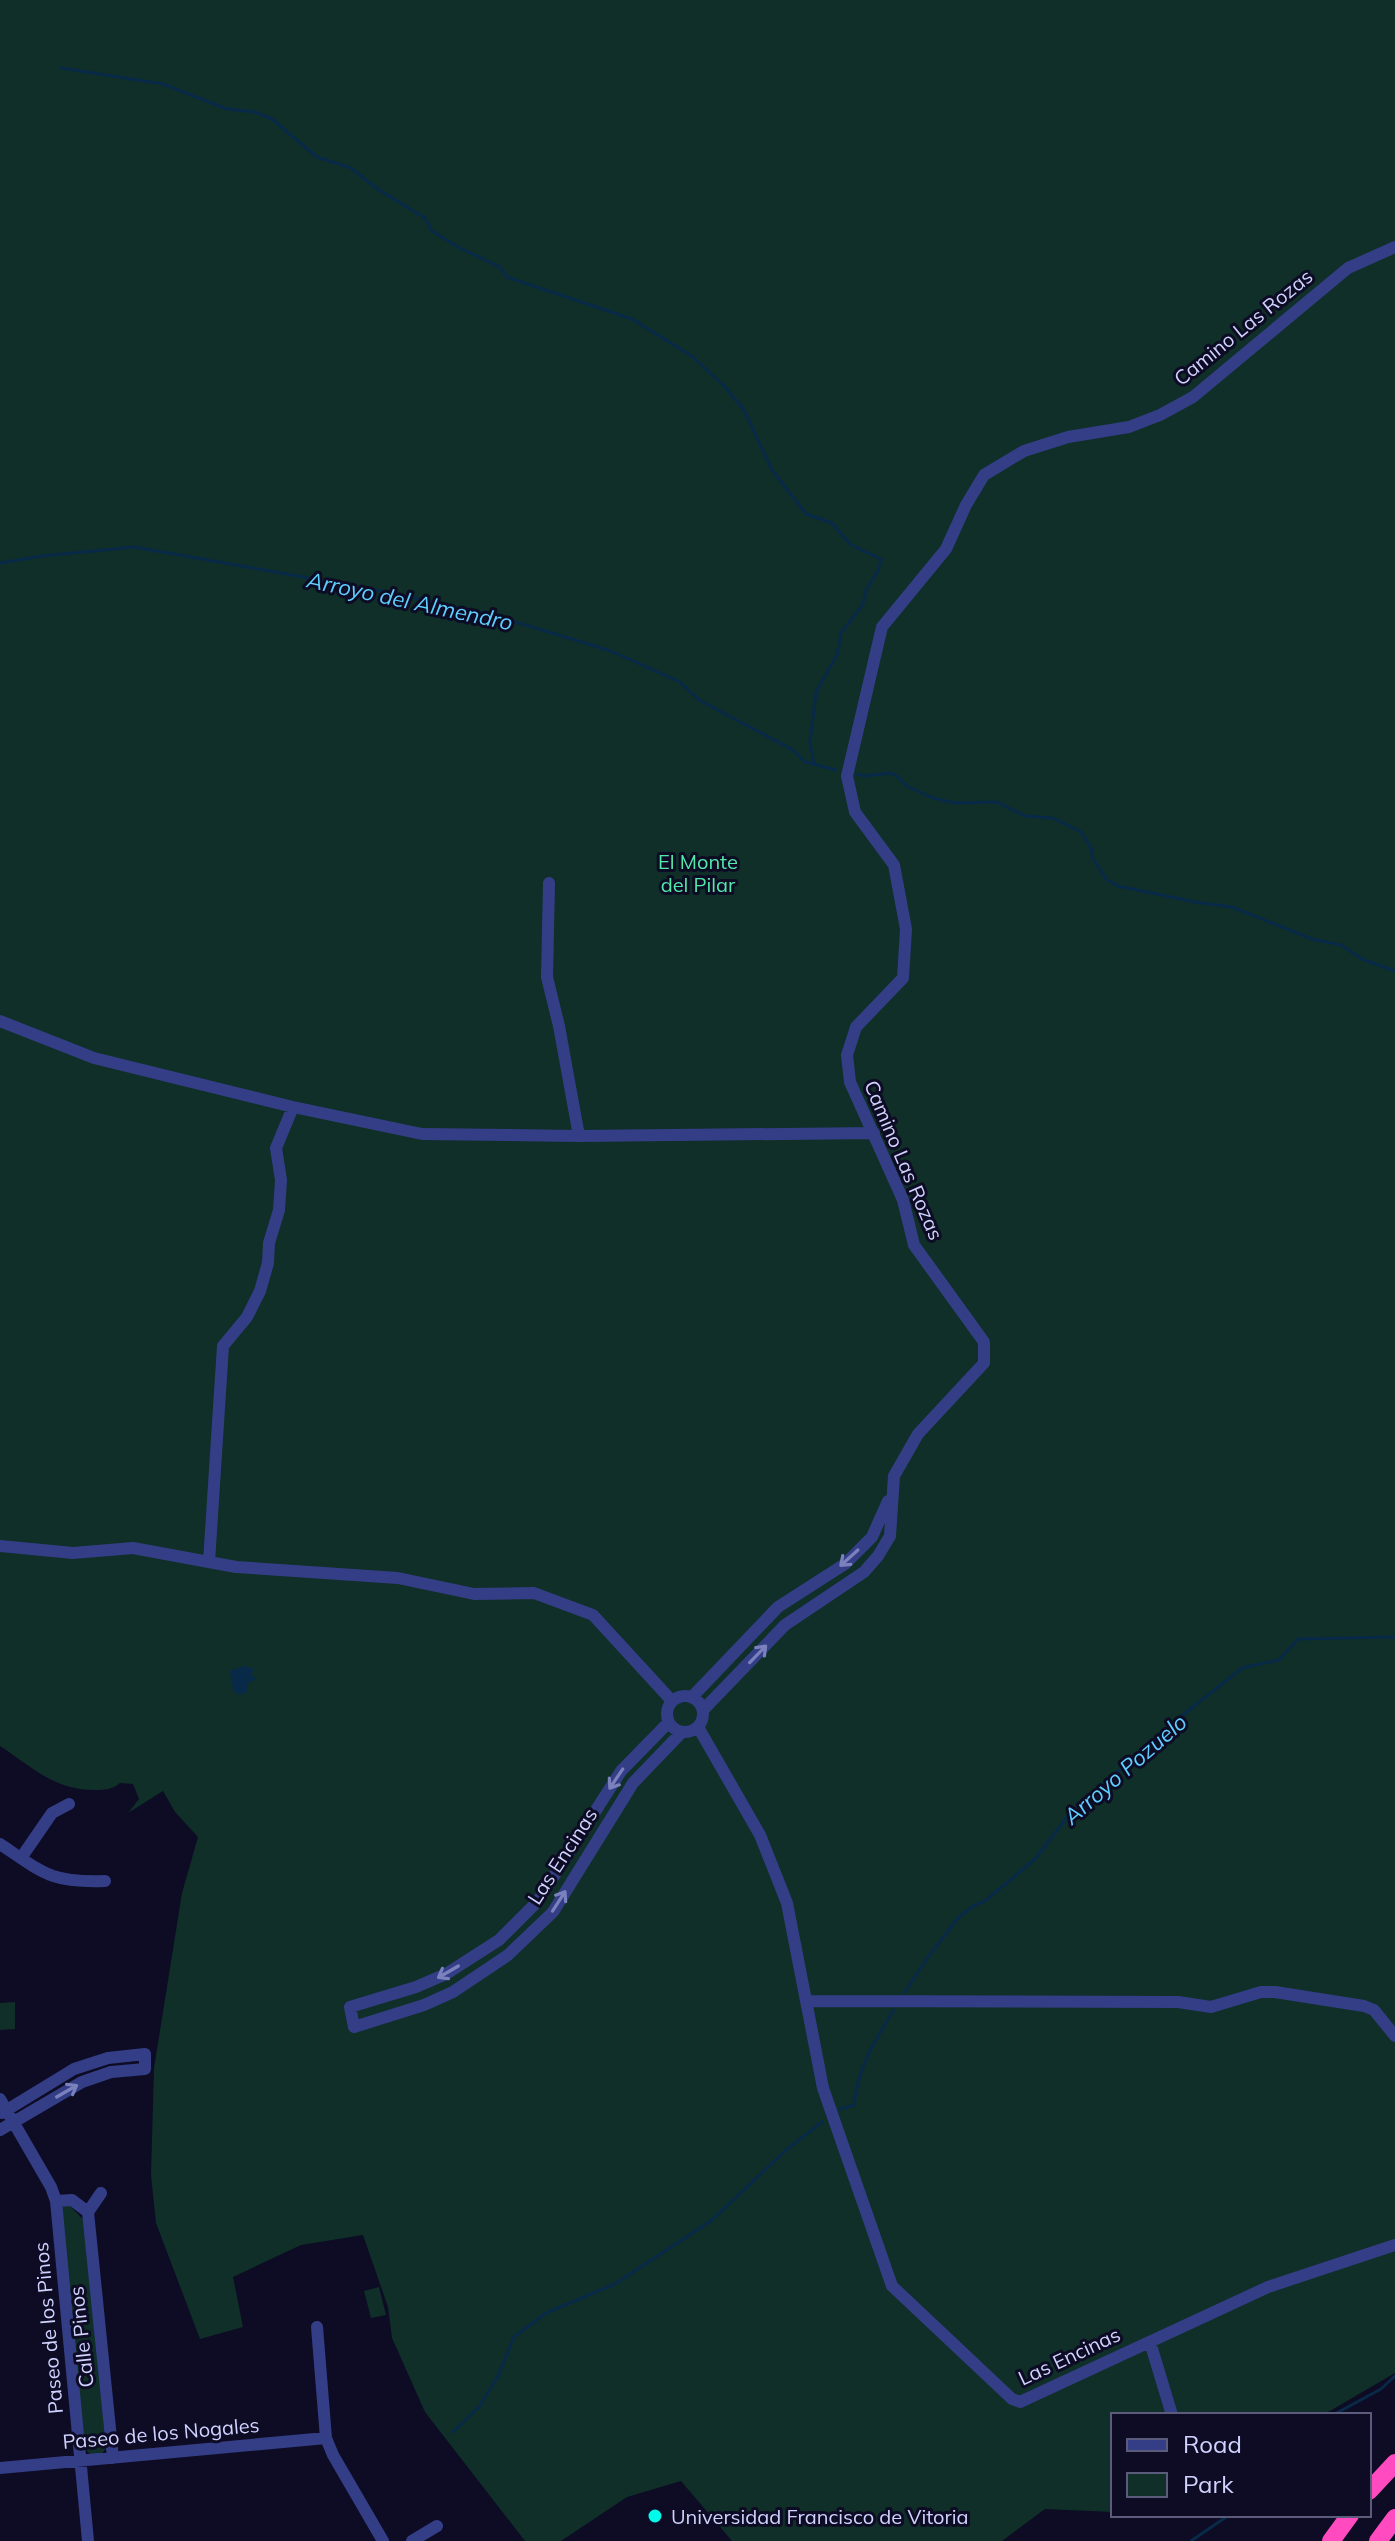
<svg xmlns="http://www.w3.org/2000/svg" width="1395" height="2541" font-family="Mulish,sans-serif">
<rect width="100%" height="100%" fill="#0d0c24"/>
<path fill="#0f2f28" d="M 0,0 L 1395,0 L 1395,2373 L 1323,2415 L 1113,2415 L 1113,2512 L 1045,2509 L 1002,2541 L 732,2541 L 681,2481 L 627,2497 L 561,2541 L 525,2541 L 425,2412 L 392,2338 L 388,2307 L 363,2235 L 301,2245 L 233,2277 L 243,2327 L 200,2339 L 156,2223 L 151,2175 L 154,2068 L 182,1893 L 198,1837 L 175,1812 L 163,1791 L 128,1813 L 139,1799 L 133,1784 L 120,1783 C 113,1789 106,1790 97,1790 C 55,1791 32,1767 0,1746 Z
M 15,2002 L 15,2029 L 0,2030 L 0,2003 Z
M 61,2205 L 69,2205 L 84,2220 L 106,2448 L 102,2454 L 91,2455 L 85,2449 Z
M 379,2287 L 386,2315 L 371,2318 L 364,2291 Z"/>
<path fill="#082a48" d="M 244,1666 L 254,1669 L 251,1675 L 257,1679 L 249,1682 L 246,1693 L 239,1695 L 233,1690 L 230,1671 Z"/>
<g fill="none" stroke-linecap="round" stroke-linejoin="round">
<path stroke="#082a48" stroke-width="3" d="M 61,68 L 163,84 L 227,109 L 255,112 L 272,119 L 317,157 L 351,168 L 376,188 L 425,218 L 432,231 L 460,248 L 500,267 L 507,277 L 632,319 L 693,357 L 725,387 L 744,410 L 772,470 L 806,514 L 832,523 L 851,545 L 881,559 L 878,571 L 866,590 L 863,604 L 841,633 L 837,655 L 816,692 L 810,743 L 814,764
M 0,563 L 42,556 L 134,547 L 377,590 L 489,614 L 611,651 L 680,682 L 699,700 L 793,750 L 805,762 L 836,770
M 856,774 L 865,776 L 890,773 L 897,776 L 907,786 L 933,798 L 955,803 L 997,802 L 1025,816 L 1053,818 L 1081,832 L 1091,848 L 1093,859 L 1107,880 L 1118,886 L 1195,902 L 1232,907 L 1312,939 L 1341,945 L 1362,959 L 1395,971
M 904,1993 L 928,1957 L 958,1918 L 973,1906 L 985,1901 L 1035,1859 L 1071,1812 L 1150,1744 L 1159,1734 L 1242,1668 L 1279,1660 L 1298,1639 L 1395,1637
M 840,2109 L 854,2105 C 858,2068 874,2041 894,2010
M 1333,2415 L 1381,2389 L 1395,2376
M 453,2432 L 479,2407 L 498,2376 L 514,2337 L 546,2313 L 615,2284 L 712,2220 L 785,2151 L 822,2122
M 1191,2541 L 1229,2515"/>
<path stroke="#343e87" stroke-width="12" d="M 549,883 L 547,977 L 559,1026 L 579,1136
M 0,1021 L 94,1058 L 293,1107 L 422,1134 L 579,1136 L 874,1133
M 0,1546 L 73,1553 L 133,1548 L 236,1567 L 398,1578 L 474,1594 L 534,1593 L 593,1615 L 672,1701
M 209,1562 L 223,1346 L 247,1317 L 260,1291 L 268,1263 L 269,1243 L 279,1210 L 281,1180 L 276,1148 L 293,1107
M667 1714a18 18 0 1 1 36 0a18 18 0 1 1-36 0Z
M 692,1697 L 778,1607 L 845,1564 L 872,1537 L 888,1501
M 703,1710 L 785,1625 L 864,1572 L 878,1556 L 890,1536 L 894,1476 L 918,1434 L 984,1363 L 984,1342 L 914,1245 L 903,1200 L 850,1082 L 847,1055 L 856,1027 L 903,978 L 906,929 L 894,865 L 855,812 L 847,776 L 882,627 L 946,549 L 966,505 L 984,475 L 1024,451 L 1068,437 L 1129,427 L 1160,415 L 1193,397 L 1348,268 L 1395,247
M 669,1722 L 621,1771 L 538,1901 L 499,1940 L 446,1974 L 416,1987 L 350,2007 L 354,2027 L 424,2005 L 453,1992 L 508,1955 L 553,1912 L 633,1783 L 682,1732
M 698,1727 L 760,1835 L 787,1903 L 823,2088 L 892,2286 L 1012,2399 L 1020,2402 L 1268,2287 L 1395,2245
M 0,1844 C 43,1873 51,1883 105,1881
M 21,1858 L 52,1813 L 69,1804
M 807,2001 L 1178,2002 L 1211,2007 L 1261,1992 L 1275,1992 L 1364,2006 L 1374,2010 L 1395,2036
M 0,2099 L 51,2187 L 56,2201 L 88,2541
M 0,2130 L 82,2082 L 111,2072 L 145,2069 L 145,2054 L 108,2058 L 74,2069 L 2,2113
M 101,2193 L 88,2212 L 113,2458
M 56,2201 L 72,2200 L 88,2212
M 317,2327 L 326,2438 L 333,2455 L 383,2541
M 1150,2342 L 1172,2415
M 0,2468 L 326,2438
M 412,2541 L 437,2526"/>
<path stroke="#ff4bbf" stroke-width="18" d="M 1369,2491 L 1395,2463
M 1331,2541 L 1350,2515
M 1378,2541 L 1395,2518"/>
</g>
<defs><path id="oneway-shaft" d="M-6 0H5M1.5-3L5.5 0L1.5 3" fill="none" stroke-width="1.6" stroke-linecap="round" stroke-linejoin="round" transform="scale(2)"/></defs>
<g stroke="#7a81bd">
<use href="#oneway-shaft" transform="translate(849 1558) rotate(138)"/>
<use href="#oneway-shaft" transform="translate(758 1654) rotate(-46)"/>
<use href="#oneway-shaft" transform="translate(616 1779) rotate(124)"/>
<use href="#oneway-shaft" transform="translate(559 1901) rotate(-57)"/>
<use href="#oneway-shaft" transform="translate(448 1972) rotate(150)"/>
<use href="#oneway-shaft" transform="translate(67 2091) rotate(-30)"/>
</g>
<circle fill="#00fbeb" stroke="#0d0c24" stroke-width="3" cx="655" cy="2516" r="8"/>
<g text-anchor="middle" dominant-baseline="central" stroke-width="6" stroke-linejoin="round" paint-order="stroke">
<g font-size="20" fill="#d0d2ff" stroke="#0d0c24">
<text transform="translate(1243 327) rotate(-39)">Camino Las Rozas</text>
<text transform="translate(904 1160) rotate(67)">Camino Las Rozas</text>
<text transform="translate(562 1856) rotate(-57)">Las Encinas</text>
<text transform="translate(48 2328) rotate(-95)">Paseo de los Pinos</text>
<text transform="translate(81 2337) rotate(-96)">Calle Pinos</text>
<text transform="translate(1069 2356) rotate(-25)">Las Encinas</text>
<text transform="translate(161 2433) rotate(-5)">Paseo de los Nogales</text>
</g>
<g font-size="20" fill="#53e8aa" stroke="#0d0c24">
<text x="698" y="861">El Monte<tspan x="698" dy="23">del Pilar</tspan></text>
</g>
<g font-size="20" fill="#d0d2ff" stroke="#0d0c24" text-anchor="start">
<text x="671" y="2516">Universidad Francisco de Vitoria</text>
</g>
<g font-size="22" font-style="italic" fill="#5ecfff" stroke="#0d0c24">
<text transform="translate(410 601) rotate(12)">Arroyo del Almendro</text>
<text transform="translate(1125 1769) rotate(-41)">Arroyo Pozuelo</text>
</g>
</g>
<rect x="1111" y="2413" width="260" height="104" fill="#0d0c24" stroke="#5b5b7c" stroke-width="2"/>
<rect x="1127" y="2439" width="40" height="12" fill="#343e87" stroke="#5b5b7c" stroke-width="2"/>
<text x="1183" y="2453" font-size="24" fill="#d0d2ff">Road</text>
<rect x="1127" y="2473" width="40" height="24" fill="#0f2f28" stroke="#5b5b7c" stroke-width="2"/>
<text x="1183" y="2493" font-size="24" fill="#d0d2ff">Park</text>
</svg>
